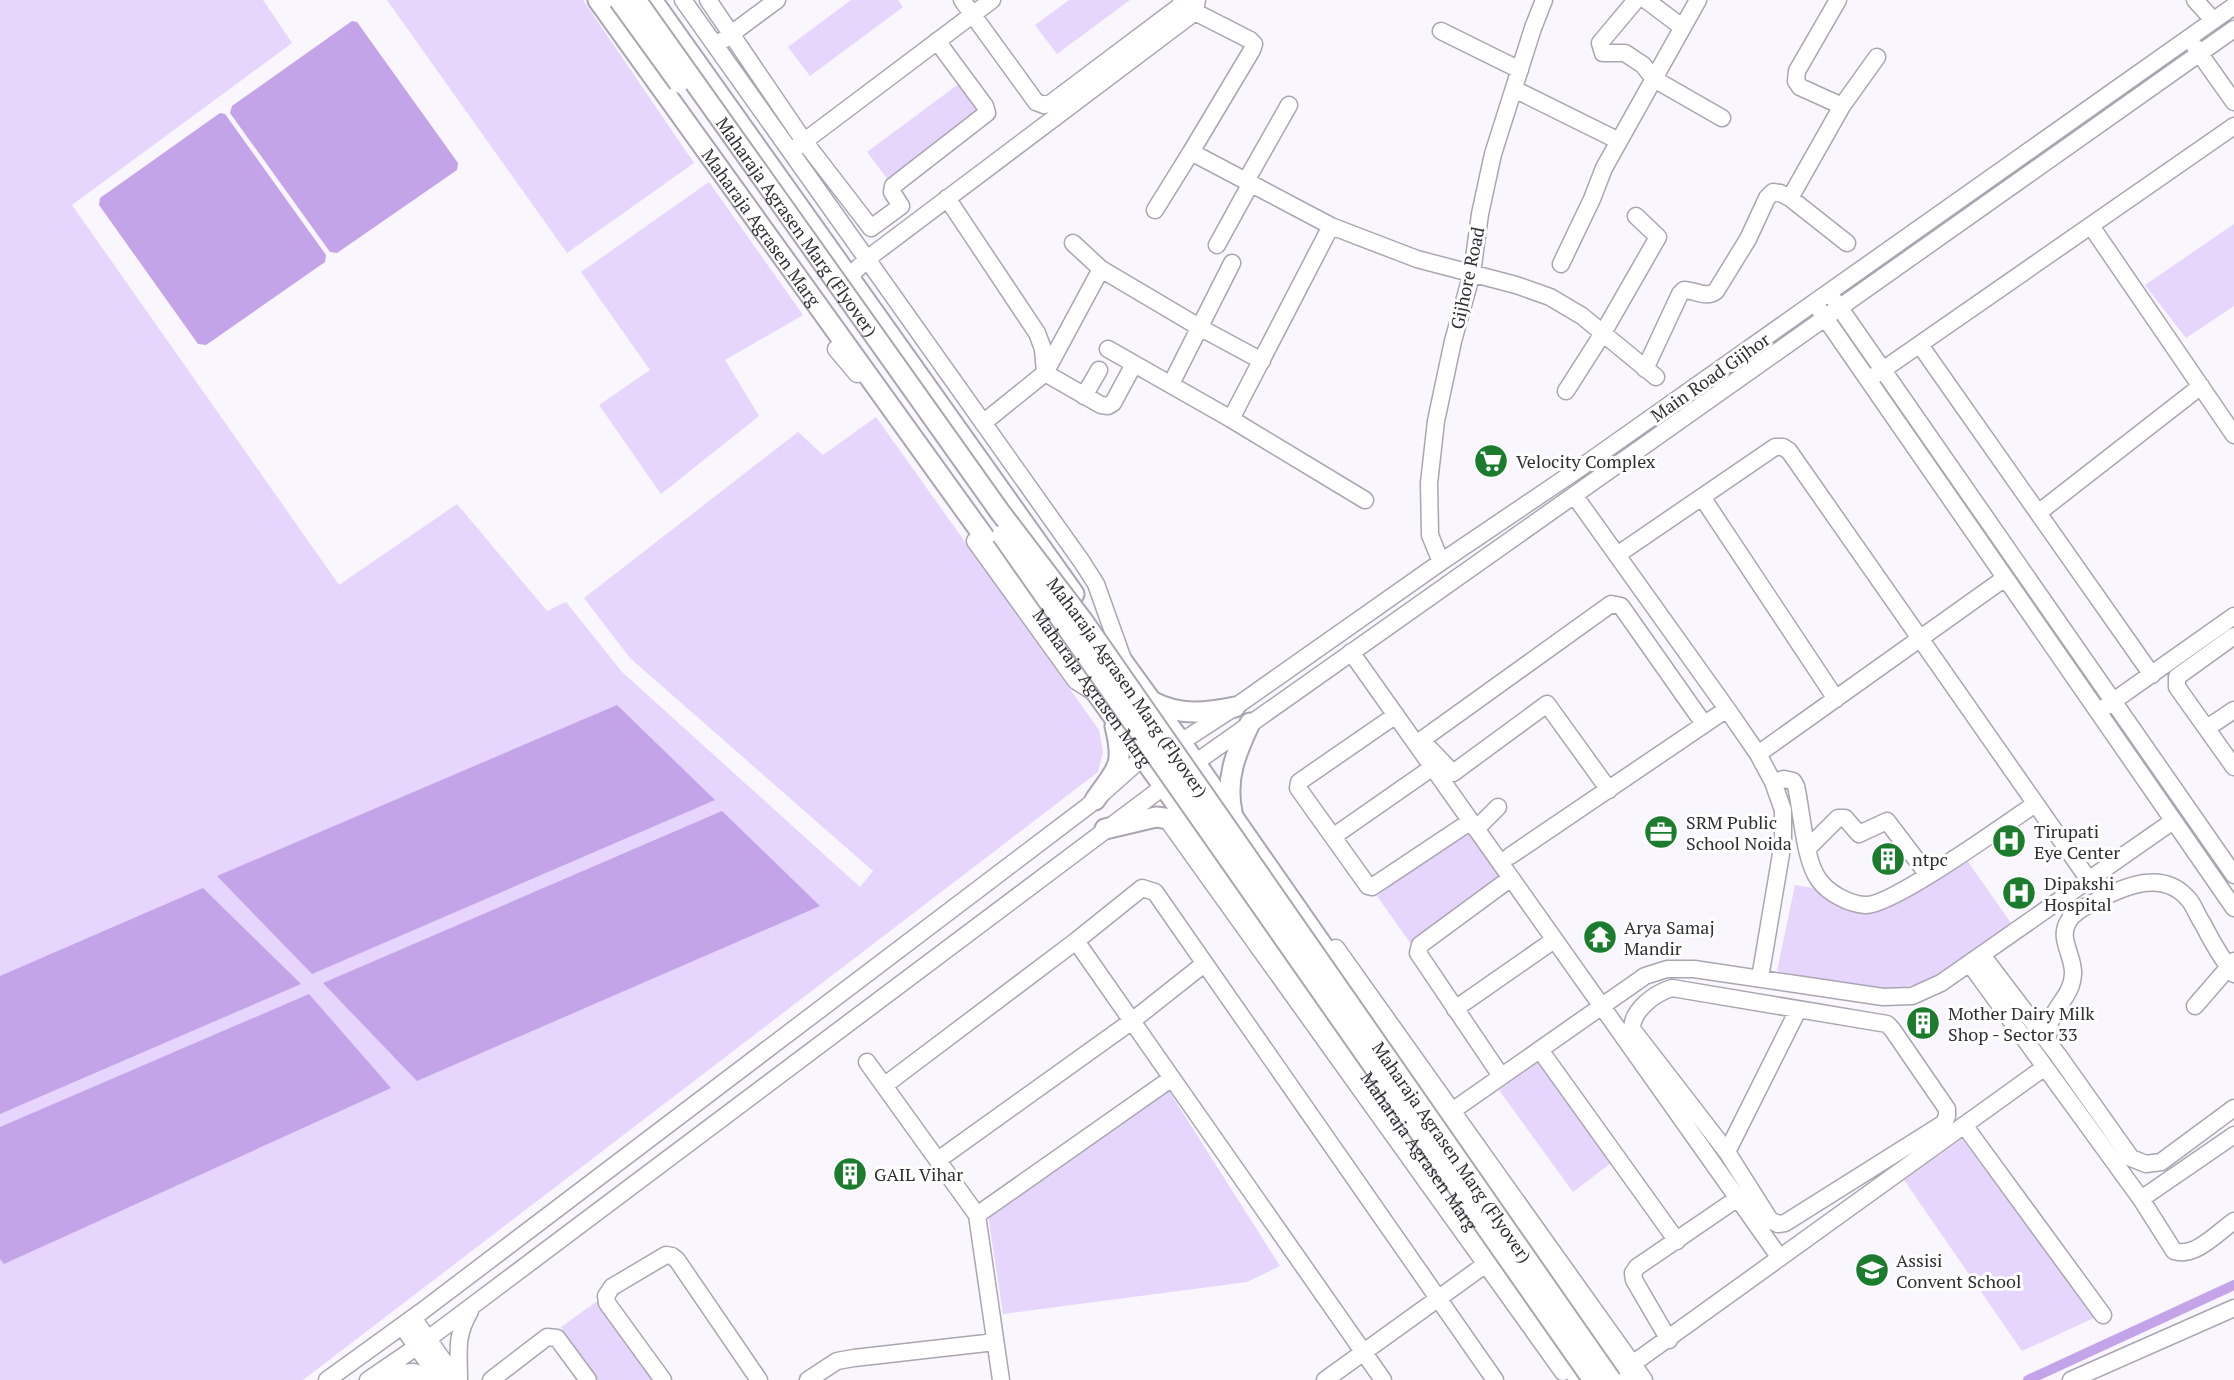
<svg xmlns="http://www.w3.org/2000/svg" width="2234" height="1380" font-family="'PT Serif',serif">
<rect width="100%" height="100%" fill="#f9f6fe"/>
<path fill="#e6d5fd" d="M 0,0 L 263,0 L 292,43 L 72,205 L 339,585 L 457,504 L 547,611 L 566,602 L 622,672 L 860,887 L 873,871 L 630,658 L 584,598 L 798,432 L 823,455 L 876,417 L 1099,730 L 1103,752 L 1098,772 L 303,1380 L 0,1380 Z
M 387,0 L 583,0 L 694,163 L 567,253 Z
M 851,0 L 898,0 L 903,7 L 810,76 L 788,47 Z
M 1069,0 L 1130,0 L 1057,54 L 1035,25 Z
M 960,83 L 981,112 L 889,181 L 867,152 Z
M 709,182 L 803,315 L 725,360 L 759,416 L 661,494 L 599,405 L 650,370 L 581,272 Z
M 2234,224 L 2234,306 L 2186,338 L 2145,285 Z
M 1468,829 L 1503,877 L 1411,944 L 1377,896 Z
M 1966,859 L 2011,923 C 1980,945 1929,990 1889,989 C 1855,988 1812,977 1777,971 L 1795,885 L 1873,898 Z
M 1538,1062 L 1611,1163 L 1573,1192 L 1499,1090 Z
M 1169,1091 L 1280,1266 L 1247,1282 L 1003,1314 L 988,1215 Z
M 1962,1139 L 2096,1317 L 2022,1351 L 1904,1180 Z
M 603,1297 L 661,1380 L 598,1380 L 561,1327 Z"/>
<path fill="#c4a4e9" d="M 352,21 L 357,22 L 458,163 L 457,170 L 337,253 L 330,252 L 230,113 L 232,106 Z
M 220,113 L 225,114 L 326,255 L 325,262 L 206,345 L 198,344 L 99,205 L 100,198 Z
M 617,705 L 715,800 L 312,974 L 217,876 Z
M 722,811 L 820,906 L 417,1081 L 323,983 Z
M 203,888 L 301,984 L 0,1114 L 0,976 Z
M 309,994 L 391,1088 L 4,1264 L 0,1259 L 0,1127 Z"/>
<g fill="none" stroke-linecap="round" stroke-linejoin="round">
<path stroke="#c4a4e9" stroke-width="10" d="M 2028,1380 L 2234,1285"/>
<g stroke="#aaa5b1" stroke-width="19">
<path id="minor" d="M 683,0 L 1082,562 L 1096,584 L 1125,665
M 708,0 L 804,141 L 871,228 L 901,206 L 892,192 L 893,186 L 987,113 L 985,106 L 937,41
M 962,0 L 1036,102 L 1044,105 L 1051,103 L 1180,6 L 1182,0
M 1636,0 L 1600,43 L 1603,53 L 1625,53 L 1643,65 L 1654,79 L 1722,118
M 1646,0 L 1682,27
M 1838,0 L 1797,71 L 1796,81 L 1800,87 L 1842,106
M 2195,0 L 2213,20
M 1195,12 L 1250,40 L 1254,44 L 1252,50 L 1191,152 L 1331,226
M 1441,31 L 1520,70
M 723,40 L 777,0
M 2195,47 L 2234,102
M 1514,89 L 1619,141
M 798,146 L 992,0
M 1246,181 L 1289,105
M 947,198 L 1037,333 L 1043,349 L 1045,373 L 1101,405 L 1108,406 L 1113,403 L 1134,364
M 1790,198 L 1847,243
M 1155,210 L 1191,152
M 2091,226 L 2234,435
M 1073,243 L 1101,269 L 1199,327 L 1262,361
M 1217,245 L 1251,183
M 1561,264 L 1592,199 L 1604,168 L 1698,0
M 848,278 L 867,259 L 1195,12 L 1197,0
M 1835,301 L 2234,875
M 1819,309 L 2234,908
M 1920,345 L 2152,675
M 836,349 L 857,374
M 1108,349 L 1231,419 L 1331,226 L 1417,259 L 1516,285 L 1550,297 L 1582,316 L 1656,377
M 1645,369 L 1680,294 L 1684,290 C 1695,290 1706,299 1716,291 L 1748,239 L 1767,198 L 1773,192 L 1780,193 L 1790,198 L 1842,106 L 1877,57
M 1874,376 L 2234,126
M 1171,384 L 1232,263
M 1566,391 L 1603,333 L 1658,237 L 1636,216
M 1084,396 L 1099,370
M 1231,419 L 1365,500
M 983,423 L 1045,373 L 1101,269
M 1574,495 L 1727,709 L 1758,754 L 1773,782 L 1783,810 L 1783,842 L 1760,978
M 1702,497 L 1836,699
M 2038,513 L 2201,386
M 975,541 L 1076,681 L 1095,693
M 1617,555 L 1775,447 L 1783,447 L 1789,451 L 2089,880
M 1441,562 L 1430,535 L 1429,483 L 1436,421 L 1453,341 L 1472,273 L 1480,214 L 1493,154 L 1533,28 L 1544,0
M 2234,636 L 2177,677 L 2177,687 L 2234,767
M 1351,652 L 1780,1258
M 2105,707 L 2234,616
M 1396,715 L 1299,782 L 1298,788 L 1368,886 L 1372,887 L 1471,821
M 2207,728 L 2234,710
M 1181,742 L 1235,707 L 1441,562 L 1580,468 L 2234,6
M 1416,744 L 1611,604 L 1621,606 L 1704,724
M 1429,748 L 1453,773 L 1547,704 L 1609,790
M 1758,754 L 2005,578
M 1195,763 L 2234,29
M 1773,782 L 1784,779 L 1793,781 L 1796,786 C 1802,811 1804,860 1819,880 C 1828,893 1849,904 1865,905 C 1891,907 2007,823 2035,804
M 1166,818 L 1563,1372
M 1476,829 L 1498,807
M 1334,836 L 1433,767
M 1807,849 L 1838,818 L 1845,818 L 1859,834 L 1887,821 L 1928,875
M 1510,856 L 1727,709
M 1076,941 L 1383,1380
M 1336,948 L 1644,1380
M 1982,955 L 2058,1055 L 2131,1158 L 2146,1164 L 2161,1162 L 2234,1108
M 1970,964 L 2141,1199 L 2174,1251 C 2195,1258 2217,1233 2234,1221
M 1672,988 L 1887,1024 L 1892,1029 L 1947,1109 L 1947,1116 L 1944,1123 L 1785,1223 L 1778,1224 L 1770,1220 L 1727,1152 L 1632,1029 C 1632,1010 1655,993 1672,988 Z
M 2195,1006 L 2234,961
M 1455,1009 L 1554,940
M 2048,1042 C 2045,1009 2072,1001 2073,974 C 2074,956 2058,939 2068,922 C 2074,911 2087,906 2098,900 C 2127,885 2165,869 2190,901 C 2195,908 2198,917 2203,924 C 2212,942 2222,959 2234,974
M 1540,1050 L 1677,1241
M 867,1062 L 977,1215 L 1001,1380
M 1501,1076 L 1418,953 L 1420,945 L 1511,878
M 885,1085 L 1076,941 L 1142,888 L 1155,892 L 1495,1380
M 1442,1118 L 1645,976 L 1667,969 L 1694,969 L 1883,997 L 1912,996 L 1941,983 L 2173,821
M 1964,1125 L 2103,1315
M 1727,1152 L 1798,1010
M 938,1160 L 1132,1021 L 1204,964
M 2141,1199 L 2234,1135
M 977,1215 L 1172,1078
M 413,1318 L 457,1380
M 402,1326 L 440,1380
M 1669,1340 L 1634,1280 L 1633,1273 L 1637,1267 L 1738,1198
M 1624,1370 L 2045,1067
M 379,1374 L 414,1372 L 435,1380
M 327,1380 L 421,1312 L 1088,806 L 1142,758
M 368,1380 L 428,1339 L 1163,787
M 459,1380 C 459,1351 455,1337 470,1311
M 491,1380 L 547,1337 L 557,1338 L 588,1380
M 663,1380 L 607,1303 L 606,1296 L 612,1287 L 666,1255 L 672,1256 L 677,1260 L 759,1380
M 808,1380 L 837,1361 L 854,1358 L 995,1342
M 1325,1380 L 1493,1259
M 2071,1380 L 2234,1308"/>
</g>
<g stroke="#aaa5b1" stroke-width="23">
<g id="major">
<path id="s1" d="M 598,0 L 1200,837 L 1580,1380"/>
<path d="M 652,0 L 1074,594"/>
<path d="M 1118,655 L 1181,742 L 1625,1380"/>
<path d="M 1153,702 C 1180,716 1206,713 1235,707"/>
<path d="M 1095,800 C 1117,768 1125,767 1115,726"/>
<path d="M 1232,812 C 1225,778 1236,753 1250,723"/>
<path d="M 1105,829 L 1156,817 L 1179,820 L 1191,830"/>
</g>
</g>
<use href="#minor" stroke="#fff" stroke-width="16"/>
<use href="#major" stroke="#fff" stroke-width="19"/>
<g stroke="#aaa5b1" stroke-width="23" stroke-linecap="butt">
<g id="major-bridge">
<path d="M 619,0 L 679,83"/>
<path id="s2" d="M 636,0 L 1000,512 L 1083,621 L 1611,1380"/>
<path d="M 1002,535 L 1593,1380"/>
</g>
</g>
<use href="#major-bridge" stroke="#fff" stroke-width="19"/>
</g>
<defs>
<g id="supermarket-disc" transform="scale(1.75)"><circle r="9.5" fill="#1c7c2e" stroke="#fff"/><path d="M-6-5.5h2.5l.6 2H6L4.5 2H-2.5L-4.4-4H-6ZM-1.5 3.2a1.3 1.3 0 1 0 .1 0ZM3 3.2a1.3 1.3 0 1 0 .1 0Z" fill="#fff"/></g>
<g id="office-disc" transform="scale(1.75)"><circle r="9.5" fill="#1c7c2e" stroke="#fff"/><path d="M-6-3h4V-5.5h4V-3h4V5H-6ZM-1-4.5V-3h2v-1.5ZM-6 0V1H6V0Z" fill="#fff"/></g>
<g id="hospital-disc" transform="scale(1.75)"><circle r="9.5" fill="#1c7c2e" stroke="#fff"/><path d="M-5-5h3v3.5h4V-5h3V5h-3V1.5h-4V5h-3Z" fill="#fff"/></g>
<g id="building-disc" transform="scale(1.75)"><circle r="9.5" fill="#1c7c2e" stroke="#fff"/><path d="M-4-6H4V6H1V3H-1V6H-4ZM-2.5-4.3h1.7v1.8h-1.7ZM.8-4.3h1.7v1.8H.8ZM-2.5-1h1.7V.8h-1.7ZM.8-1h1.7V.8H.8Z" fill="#fff"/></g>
<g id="temple-disc" transform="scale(1.75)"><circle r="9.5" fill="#1c7c2e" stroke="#fff"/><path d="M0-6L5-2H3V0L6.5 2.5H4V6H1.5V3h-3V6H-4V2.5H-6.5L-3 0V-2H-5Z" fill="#fff"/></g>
<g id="school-disc" transform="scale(1.75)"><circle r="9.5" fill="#1c7c2e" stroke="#fff"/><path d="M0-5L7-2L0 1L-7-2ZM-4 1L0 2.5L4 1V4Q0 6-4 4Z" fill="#fff"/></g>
</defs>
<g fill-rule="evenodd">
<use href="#supermarket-disc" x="1491" y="461"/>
<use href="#office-disc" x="1661" y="832"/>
<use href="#hospital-disc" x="2009" y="841"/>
<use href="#building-disc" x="1888" y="859"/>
<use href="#hospital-disc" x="2019" y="893"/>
<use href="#temple-disc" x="1600" y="937"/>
<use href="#building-disc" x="1923" y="1023"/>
<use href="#building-disc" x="850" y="1174"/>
<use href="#school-disc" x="1872" y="1270"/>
</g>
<g text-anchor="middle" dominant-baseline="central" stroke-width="6" stroke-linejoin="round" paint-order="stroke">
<g font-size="18" fill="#302e33" stroke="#fff">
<text stroke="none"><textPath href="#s1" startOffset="280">Maharaja Agrasen Marg</textPath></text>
<text stroke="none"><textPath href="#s2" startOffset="278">Maharaja Agrasen Marg (Flyover)</textPath></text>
<text transform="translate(1467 278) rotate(-78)">Gijhore Road</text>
<text transform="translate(1710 377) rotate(-35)">Main Road Gijhor</text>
<text stroke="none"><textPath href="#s2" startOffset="845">Maharaja Agrasen Marg (Flyover)</textPath></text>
<text stroke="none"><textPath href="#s1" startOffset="847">Maharaja Agrasen Marg</textPath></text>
<text stroke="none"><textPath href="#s1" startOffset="1414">Maharaja Agrasen Marg</textPath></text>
<text stroke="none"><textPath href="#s2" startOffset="1412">Maharaja Agrasen Marg (Flyover)</textPath></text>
</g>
<g font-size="18" fill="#302e33" stroke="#fff" text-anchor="start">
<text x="1516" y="461">Velocity Complex</text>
<text x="1686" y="822">SRM Public<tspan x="1686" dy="21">School Noida</tspan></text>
<text x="2034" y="831">Tirupati<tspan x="2034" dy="21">Eye Center</tspan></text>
<text x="1912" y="859">ntpc</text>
<text x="2044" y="883">Dipakshi<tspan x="2044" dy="21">Hospital</tspan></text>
<text x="1624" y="927">Arya Samaj<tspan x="1624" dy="21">Mandir</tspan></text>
<text x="1948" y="1013">Mother Dairy Milk<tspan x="1948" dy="21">Shop - Sector 33</tspan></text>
<text x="874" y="1174">GAIL Vihar</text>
<text x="1896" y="1260">Assisi<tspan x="1896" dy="21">Convent School</tspan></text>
</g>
</g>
</svg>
